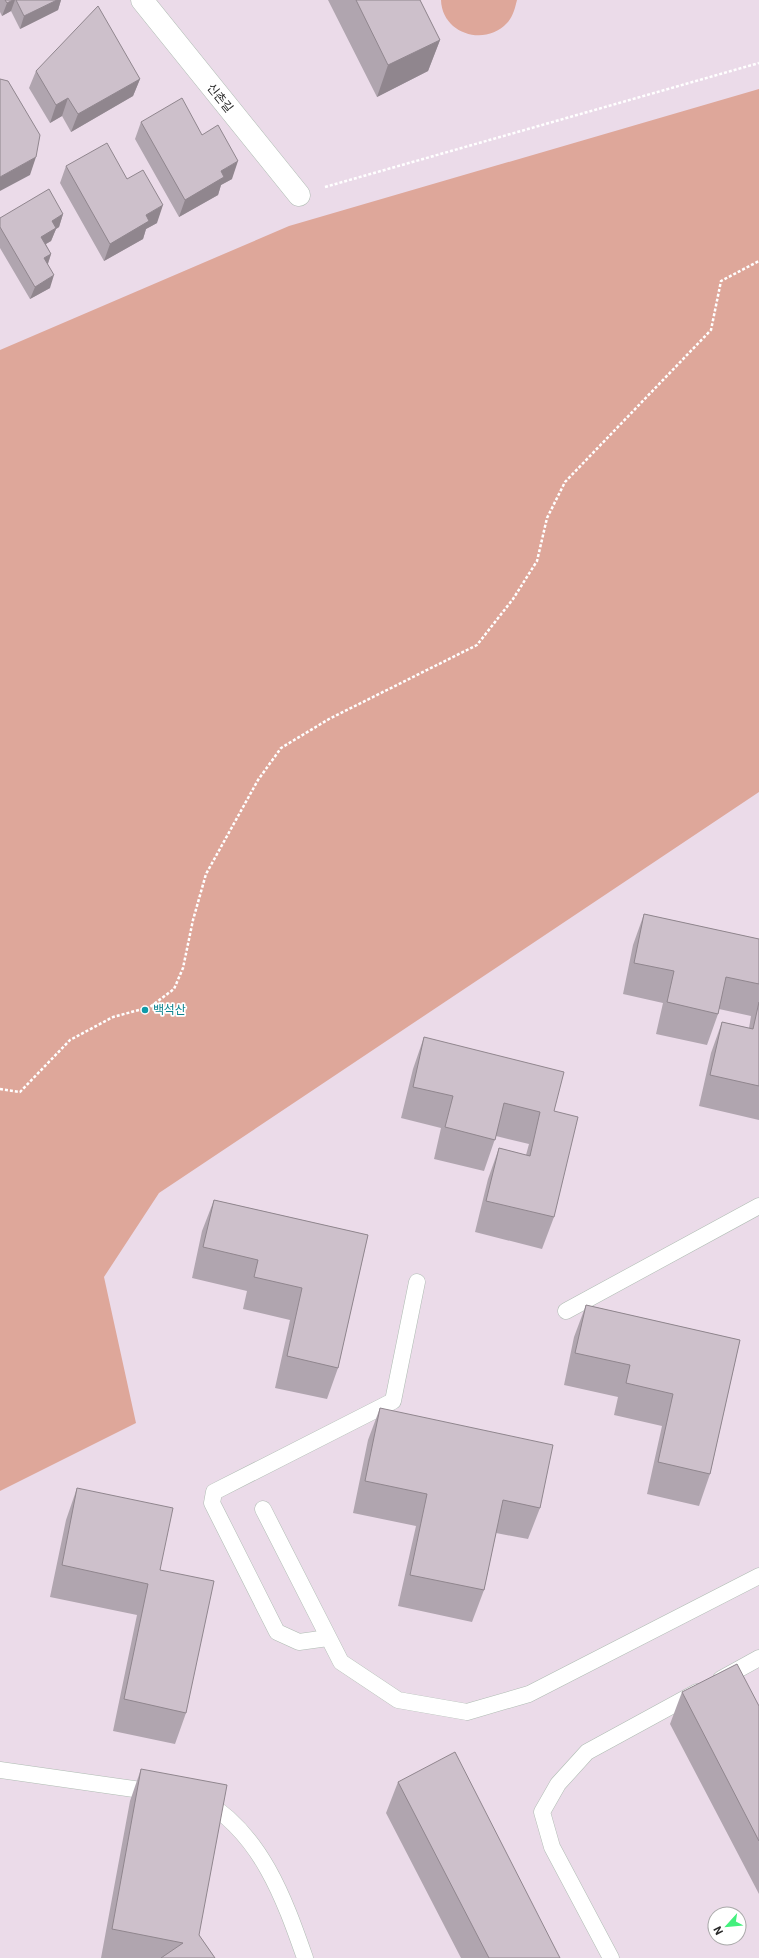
<svg xmlns="http://www.w3.org/2000/svg" width="759" height="1958" font-family="Roboto,'Noto Sans KR',sans-serif">
<rect width="100%" height="100%" fill="#ebdbe9"/>
<path fill="#dea79a" d="M 441,0 L 517,0 C 515,8 513,17 507,23 C 485,47 442,34 441,0 Z
M 759,89 L 759,792 L 159,1193 L 104,1277 L 136,1423 L 0,1491 L 0,350 L 289,226 Z"/>
<g fill="none" stroke-linecap="round" stroke-linejoin="round">
<g stroke="#afbcb3" stroke-width="17">
<path id="lane" d="M 566,1311 L 759,1206
M 263,1509 L 341,1662 L 398,1700 L 467,1712 L 529,1694 L 759,1576
M 328,1638 L 299,1642 L 277,1632 L 212,1503 L 214,1492 L 393,1401 L 417,1282
M 721,1679 L 759,1658
M 0,1770 L 155,1792
M 203,1800 C 261,1834 284,1898 305,1958
M 611,1958 L 552,1847 L 542,1812 L 558,1784 L 587,1752 L 697,1692"/>
</g>
<g stroke="#afbcb3" stroke-width="23">
<path id="street" d="M 142,0 L 299,195"/>
</g>
<path stroke="#fff" stroke-width="2.5" stroke-dasharray="3 2" stroke-linecap="butt" d="M 325,187 L 759,63
M 0,1089 L 20,1092 L 70,1040 L 113,1017 L 150,1007 L 174,989 L 183,968 L 193,920 L 206,874 L 258,780 L 281,748 L 329,719 L 477,645 L 513,599 L 537,561 L 547,518 L 565,482 L 711,330 L 721,281 L 759,261"/>
<use href="#lane" stroke="#fff" stroke-width="16"/>
<use href="#street" stroke="#fff" stroke-width="22"/>
</g>
<path fill="#b0a5af" d="M 0,0 L 61,0 L 58,10 L 20,29 L 11,11 L 2,16 L 0,12 Z
M 328,0 L 420,0 L 440,40 L 428,71 L 377,97 Z
M 36,71 L 140,79 L 133,96 L 71,132 L 62,116 L 50,123 L 29,88 Z
M 141,122 L 202,135 L 232,179 L 221,185 L 218,195 L 179,217 L 135,139 Z
M 66,166 L 127,179 L 157,223 L 146,229 L 143,239 L 104,261 L 60,183 Z
M 63,214 L 59,227 L 56,229 L 51,241 L 46,244 L 51,254 L 48,264 L 50,288 L 30,299 L 0,248 L 0,218 Z
M 644,914 L 759,939 L 759,1120 L 699,1106 L 711,1053 L 722,1022 L 749,1028 L 751,1016 L 719,1009 L 718,1014 L 707,1045 L 656,1034 L 663,1003 L 623,994 L 633,945 Z
M 424,1037 L 554,1111 L 554,1217 L 542,1249 L 475,1232 L 488,1179 L 499,1148 L 526,1155 L 529,1144 L 496,1136 L 484,1171 L 434,1159 L 441,1128 L 401,1118 L 413,1069 Z
M 214,1200 L 368,1235 L 338,1368 L 327,1399 L 275,1388 L 290,1320 L 243,1309 L 247,1291 L 192,1278 L 202,1231 Z
M 586,1305 L 740,1340 L 710,1474 L 699,1506 L 647,1494 L 662,1426 L 614,1415 L 618,1397 L 564,1385 L 574,1337 Z
M 380,1408 L 540,1508 L 528,1539 L 496,1533 L 484,1590 L 472,1622 L 398,1606 L 416,1526 L 353,1513 L 368,1440 Z
M 77,1488 L 160,1570 L 186,1713 L 175,1744 L 113,1731 L 137,1615 L 50,1597 L 66,1520 Z
M 682,1692 L 759,1706 L 759,1894 L 670,1724 Z
M 141,1769 L 199,1935 L 215,1958 L 101,1958 L 130,1801 Z
M 398,1782 L 560,1958 L 461,1958 L 386,1813 Z"/>
<path fill="#90868e" d="M 13,0 L 15,0 L 11,11 L 2,16 L 7,3 Z
M 57,0 L 61,0 L 58,10 L 20,29 L 24,16 Z
M 440,40 L 428,71 L 377,97 L 388,65 Z
M 140,79 L 133,96 L 71,132 L 78,114 Z
M 68,98 L 62,116 L 50,123 L 56,105 Z
M 36,157 L 30,175 L 0,191 L 0,177 Z
M 238,161 L 232,179 L 221,185 L 218,195 L 179,217 L 185,200 L 221,171 Z
M 163,205 L 157,223 L 146,229 L 143,239 L 104,261 L 110,244 L 146,215 Z
M 63,214 L 59,227 L 56,229 L 51,241 L 37,249 L 41,237 L 52,221 Z
M 51,254 L 47,266 L 44,258 Z
M 54,275 L 50,288 L 30,299 L 35,287 Z"/>
<path fill="#cdc0cb" stroke="#90868e" d="M 5,0 L 13,0 L 7,3 Z
M 16,0 L 57,0 L 24,16 Z
M 356,0 L 420,0 L 440,40 L 388,65 Z
M 98,6 L 140,79 L 78,114 L 68,98 L 56,105 L 36,71 Z
M 0,79 L 8,81 L 40,135 L 36,157 L 0,177 Z
M 182,98 L 202,135 L 218,125 L 238,161 L 221,171 L 224,177 L 185,200 L 141,122 Z
M 107,143 L 127,179 L 143,170 L 163,205 L 146,215 L 149,221 L 110,244 L 66,166 Z
M 49,189 L 63,214 L 52,221 L 56,228 L 41,237 L 51,254 L 44,258 L 54,275 L 35,287 L 0,227 L 0,218 Z
M 644,914 L 759,939 L 759,984 L 726,977 L 718,1014 L 667,1002 L 674,971 L 634,963 Z
M 759,1002 L 759,1086 L 710,1075 L 722,1022 L 753,1029 Z
M 424,1037 L 564,1072 L 554,1111 L 578,1117 L 554,1217 L 486,1201 L 499,1148 L 530,1156 L 540,1112 L 504,1103 L 495,1140 L 445,1127 L 453,1096 L 413,1087 Z
M 214,1200 L 368,1235 L 338,1368 L 287,1356 L 302,1288 L 254,1277 L 258,1260 L 203,1247 Z
M 586,1305 L 740,1340 L 710,1474 L 658,1462 L 673,1394 L 626,1383 L 630,1365 L 575,1353 Z
M 380,1408 L 553,1445 L 540,1508 L 503,1500 L 484,1590 L 410,1575 L 427,1494 L 365,1481 Z
M 77,1488 L 173,1508 L 160,1570 L 214,1581 L 186,1713 L 124,1699 L 148,1584 L 62,1565 Z
M 737,1664 L 759,1706 L 759,1841 L 682,1692 Z
M 455,1752 L 560,1958 L 489,1958 L 398,1782 Z
M 141,1769 L 227,1785 L 199,1935 L 215,1958 L 161,1958 L 183,1943 L 112,1929 Z"/>
<circle fill="#0f9aa8" stroke="#fff" stroke-width="1.5" cx="145" cy="1010" r="4"/>
<g text-anchor="middle" dominant-baseline="central" stroke-width="3.5" stroke-linejoin="round" paint-order="stroke">
<g font-size="12" fill="#292929" stroke="#fff">
<text transform="translate(220 98) rotate(51)">신촌길</text>
</g>
<g font-size="12" fill="#0d838f" stroke="#fff" text-anchor="start">
<text x="153" y="1010">백석산</text>
</g>
</g>
<g transform="translate(727 1926) rotate(243)"><circle r="19" fill="#ffffff" stroke="#a9a9a9"/>
<path d="M0-3L7 15L0 10L-7 15Z" fill="#43f07d"/>
<text y="-6" font-size="11" font-weight="bold" text-anchor="middle" fill="#292929">N</text>
</g>
</svg>
